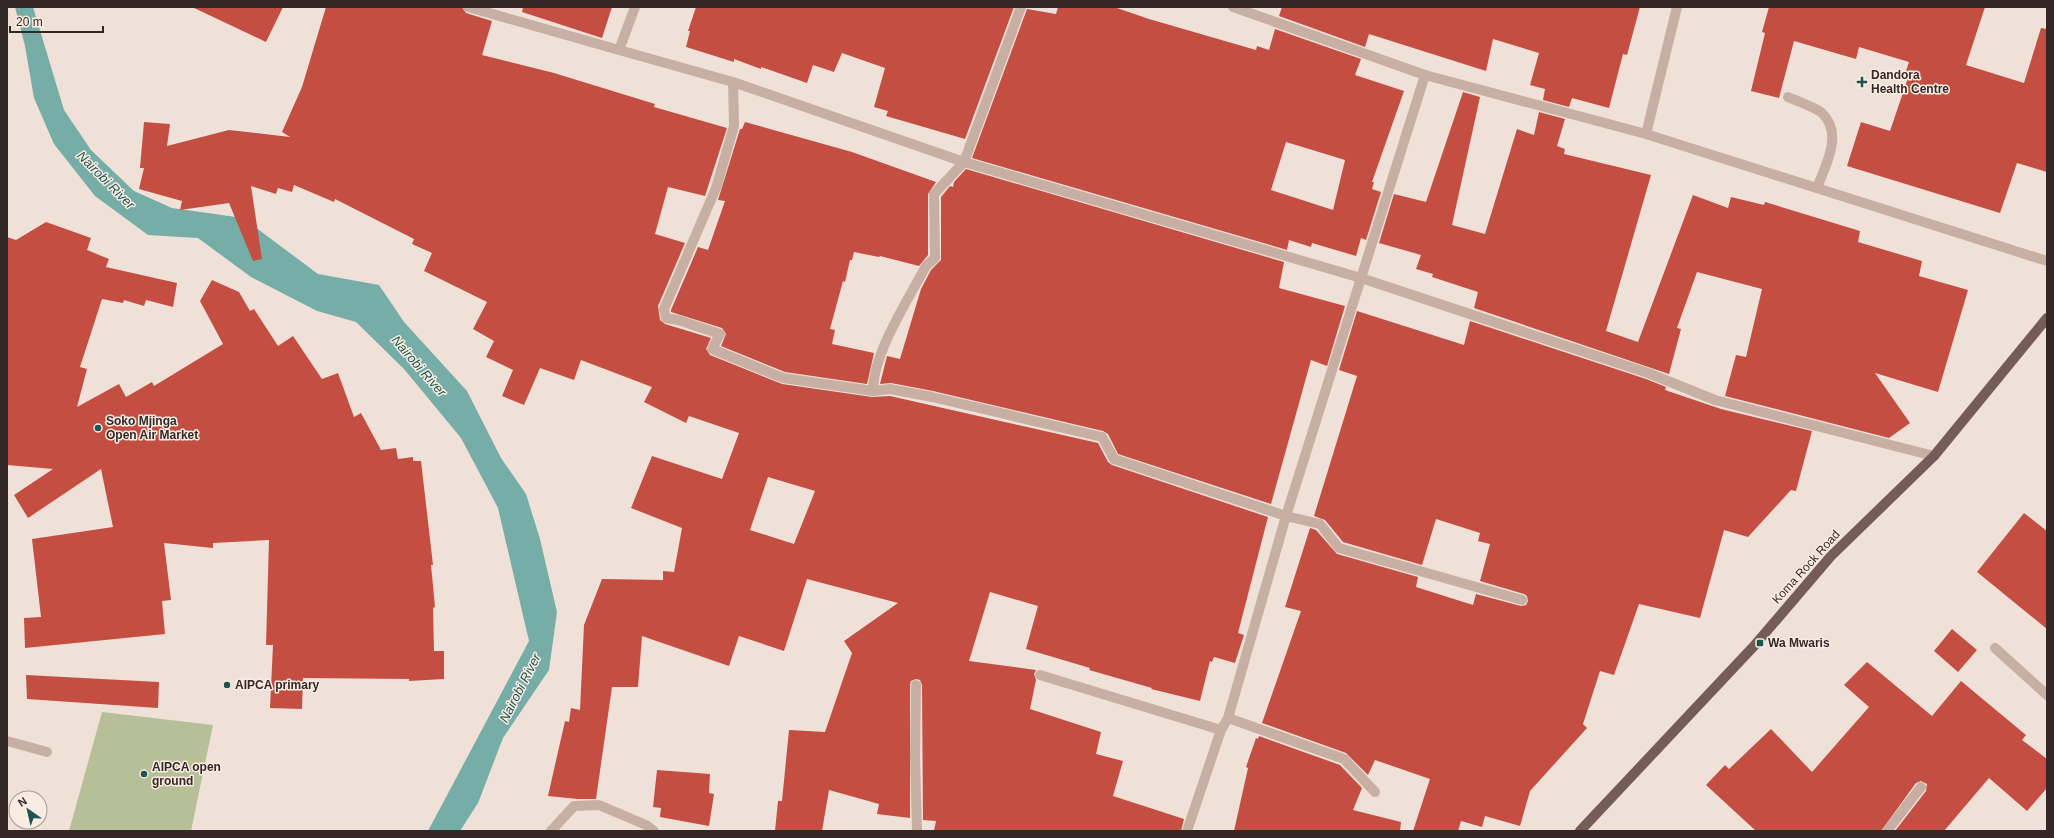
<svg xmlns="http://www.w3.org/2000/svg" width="2054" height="838" font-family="Arial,sans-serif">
<rect width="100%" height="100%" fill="#f0e1d8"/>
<path fill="#b7bf98" d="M 102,712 L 213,725 L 191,831 L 69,831 Z"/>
<path fill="#77ada7" d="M 15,7 L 33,7 L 64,110 L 91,150 L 134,191 L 172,208 L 243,218 L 318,274 L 379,285 L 404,322 L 467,391 L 501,458 L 526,494 L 540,539 L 557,612 L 549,670 L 503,738 L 478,803 L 460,831 L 428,831 L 529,641 L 498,508 L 461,438 L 404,369 L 356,322 L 317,311 L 251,277 L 198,238 L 148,235 L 95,196 L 54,144 L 34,98 L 25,46 Z"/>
<path fill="#c44e42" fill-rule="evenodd" d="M 192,7 L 283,7 L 266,42 Z
M 326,7 L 462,7 L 466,13 L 492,21 L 482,55 L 554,73 L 655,104 L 654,107 L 727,128 L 705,196 L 668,187 L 655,234 L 685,243 L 658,306 L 660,320 L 665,324 L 711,338 L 706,349 L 710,355 L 782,384 L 872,397 L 890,396 L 1098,443 L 1108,462 L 1112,465 L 1268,517 L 1238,633 L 1244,635 L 1235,663 L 1214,657 L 1212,662 L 1210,661 L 1200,701 L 1151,689 L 1152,688 L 1089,670 L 1090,668 L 1026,649 L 1038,606 L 990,592 L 969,661 L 1036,670 L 1034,674 L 1036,680 L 1030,709 L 1101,732 L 1096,754 L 1123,761 L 1113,796 L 1184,819 L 1181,831 L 934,831 L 936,821 L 923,820 L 922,685 L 920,680 L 916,679 L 911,681 L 910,685 L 910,818 L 877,814 L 879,804 L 829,790 L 822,831 L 775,831 L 778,801 L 782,801 L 789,730 L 825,732 L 852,653 L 844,641 L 898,603 L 807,579 L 784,651 L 739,636 L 729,666 L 642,636 L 638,687 L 612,687 L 596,799 L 578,799 L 548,796 L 565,721 L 569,722 L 571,708 L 580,710 L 584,625 L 602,579 L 663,580 L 663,571 L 674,572 L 682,528 L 631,508 L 652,456 L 722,479 L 739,433 L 689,416 L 686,423 L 644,402 L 652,387 L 581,360 L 574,380 L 540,368 L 524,405 L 502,396 L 513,370 L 486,357 L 494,341 L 473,329 L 487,302 L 424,271 L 432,253 L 412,244 L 414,239 L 335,199 L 334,202 L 294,185 L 292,192 L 278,188 L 276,194 L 251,186 L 262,259 L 253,261 L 229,203 L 180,210 L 182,201 L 139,189 L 144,168 L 140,168 L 144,122 L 170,124 L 167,146 L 229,130 L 290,137 L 282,132 L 302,87 ZM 768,477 L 815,491 L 794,544 L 750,530 Z
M 523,7 L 612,7 L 602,38 L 522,12 Z
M 696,7 L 1014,7 L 965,139 L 886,116 L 888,111 L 874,107 L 885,68 L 842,53 L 834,72 L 813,65 L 807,83 L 761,67 L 761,69 L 734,59 L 734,62 L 686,47 L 690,31 L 688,31 Z
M 1058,7 L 1114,7 L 1149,19 L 1256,50 L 1257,46 L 1269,50 L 1275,29 L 1361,59 L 1355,75 L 1404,91 L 1372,182 L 1374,182 L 1372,189 L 1381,192 L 1366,240 L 1361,238 L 1356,256 L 1312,243 L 1311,247 L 1289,240 L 1287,250 L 972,158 L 1027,9 L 1056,14 ZM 1286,142 L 1345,160 L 1333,210 L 1271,190 Z
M 1282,7 L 1640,7 L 1627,55 L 1623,54 L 1609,108 L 1572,98 L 1569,107 L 1543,100 L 1545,89 L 1530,85 L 1539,53 L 1493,39 L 1486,71 L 1369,34 L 1365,47 L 1279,16 Z
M 1769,7 L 1985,7 L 1966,65 L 2024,83 L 2041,28 L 2047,29 L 2047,172 L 2017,163 L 2000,213 L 1847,166 L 1861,122 L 1890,131 L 1910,72 L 1906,71 L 1909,62 L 1859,47 L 1856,59 L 1794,41 L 1779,98 L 1751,91 L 1765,33 L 1762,32 Z
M 1463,92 L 1480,97 L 1452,225 L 1485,234 L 1517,129 L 1534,135 L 1539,112 L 1565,119 L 1557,146 L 1565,149 L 1564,154 L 1651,175 L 1606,331 L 1638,342 L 1693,195 L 1728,208 L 1731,197 L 1764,205 L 1765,202 L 1860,231 L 1858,242 L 1922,261 L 1919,276 L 1968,290 L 1938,392 L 1875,373 L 1910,423 L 1889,438 L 1725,396 L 1736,355 L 1746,357 L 1762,289 L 1697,272 L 1677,328 L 1681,329 L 1669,374 L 1474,308 L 1478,292 L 1432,277 L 1433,274 L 1416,269 L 1421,255 L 1379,243 L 1394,194 L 1426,202 Z
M 745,122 L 852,152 L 936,182 L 928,194 L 928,255 L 919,266 L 880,256 L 879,257 L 854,252 L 852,260 L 850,260 L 845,282 L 843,281 L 830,329 L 835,330 L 832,344 L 874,353 L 867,384 L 785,372 L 721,346 L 726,334 L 722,328 L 671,312 L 671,310 L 698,247 L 708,250 L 725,201 L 718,200 L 740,129 L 742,129 Z
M 966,169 L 1284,262 L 1279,288 L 1345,306 L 1327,366 L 1311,360 L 1271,504 L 1118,454 L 1108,434 L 1103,431 L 933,391 L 891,383 L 880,384 L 887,356 L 900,359 L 921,289 L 931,270 L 941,260 L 941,197 L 950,186 L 953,187 L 954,182 Z
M 46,222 L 91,238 L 87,250 L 109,259 L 106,267 L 177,283 L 173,307 L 146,300 L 144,306 L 124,300 L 123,303 L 102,299 L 80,367 L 87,369 L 77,407 L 119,384 L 126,397 L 152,382 L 154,386 L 223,344 L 200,301 L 212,280 L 239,292 L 250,311 L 254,309 L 278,346 L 293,336 L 322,379 L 338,373 L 354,417 L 361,413 L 381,450 L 396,448 L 398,459 L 413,457 L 413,461 L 421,461 L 433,565 L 431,565 L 435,607 L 433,608 L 434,651 L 444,651 L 444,679 L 409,681 L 409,679 L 303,678 L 302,709 L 270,708 L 273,645 L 266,645 L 269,540 L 213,543 L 213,548 L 164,543 L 171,600 L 162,601 L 165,634 L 25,648 L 24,618 L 41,617 L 32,539 L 113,527 L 101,469 L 28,518 L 14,495 L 53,469 L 7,465 L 7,237 L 16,240 Z
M 1357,311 L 1464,345 L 1470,321 L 1646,379 L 1666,387 L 1665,390 L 1721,409 L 1812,431 L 1796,491 L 1791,490 L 1748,537 L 1724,530 L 1700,618 L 1639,604 L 1614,675 L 1600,671 L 1583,724 L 1587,728 L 1530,791 L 1520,826 L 1485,816 L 1482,827 L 1461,821 L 1458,831 L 1413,831 L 1430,779 L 1375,760 L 1368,775 L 1346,753 L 1262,723 L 1301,611 L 1285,607 L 1310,528 L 1316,530 L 1337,554 L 1418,577 L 1416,587 L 1473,605 L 1476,594 L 1521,606 L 1526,605 L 1528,601 L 1527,596 L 1524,594 L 1480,581 L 1490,544 L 1478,541 L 1480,533 L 1436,519 L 1422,565 L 1343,542 L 1325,520 L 1314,516 L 1357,376 L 1339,370 Z
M 2024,513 L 2047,531 L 2047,629 L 1977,572 Z
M 1952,629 L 1977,650 L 1958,672 L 1934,651 Z
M 1867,662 L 1932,716 L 1961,681 L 2026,735 L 2022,740 L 2047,759 L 2047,788 L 2027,811 L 1989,778 L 1944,831 L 1895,831 L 1926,791 L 1927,784 L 1921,781 L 1916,783 L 1881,831 L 1756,831 L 1706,785 L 1725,765 L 1729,769 L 1771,729 L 1812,772 L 1869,707 L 1844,685 Z
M 26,675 L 159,682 L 158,708 L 27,699 Z
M 1259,736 L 1340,765 L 1362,788 L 1353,810 L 1401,822 L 1400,831 L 1234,831 L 1248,768 L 1246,767 L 1256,738 L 1258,739 Z
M 657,770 L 710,774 L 709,793 L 714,794 L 709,826 L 660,817 L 661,808 L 653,807 Z"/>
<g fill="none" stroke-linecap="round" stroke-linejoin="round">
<path stroke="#c8afa4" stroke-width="10" d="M 468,7 L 619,50 L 635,7
M 1233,7 L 1425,75
M 619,50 L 733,82 L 964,162 L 1361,278 L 1648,373 L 1715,400 L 1934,456
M 733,82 L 734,126 L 716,188 L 664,309 L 666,318 L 678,320 L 720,334 L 712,349 L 783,378 L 873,391 L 890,389 L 932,397 L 1102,437 L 1114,459 L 1286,516 L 1320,524 L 1339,548 L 1522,600
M 1788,97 C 1797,101 1815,107 1822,113 C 1844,134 1825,166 1817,188
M 1646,134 L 1677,7
M 873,391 C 873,353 908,300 926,266 L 935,258 L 934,194 L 964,162 L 1021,7
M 1995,648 L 2047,695
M 1040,675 L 1221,730
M 916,685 L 915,757 L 917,831
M 1228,718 L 1344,759 L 1375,792
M 7,741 L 47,752
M 551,831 L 574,806 L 599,805 L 646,825 L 654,831
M 1187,831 L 1221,730 L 1228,718 L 1286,516 L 1425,75 L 1646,134 L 2047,261
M 1887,831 L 1921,787"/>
<path stroke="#755c57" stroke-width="10" d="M 1580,831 L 1754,646 L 1831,556 L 1934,456 L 2047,318"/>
</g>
<g fill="#1c544f" stroke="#f8ece3" stroke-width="1.5">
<path d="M1860 76h4v4h4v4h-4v4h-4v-4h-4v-4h4z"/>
<circle cx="98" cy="428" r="4"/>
<rect x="1756" y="639" width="8" height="8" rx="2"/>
<circle cx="227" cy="685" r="4"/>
<circle cx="144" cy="774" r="4"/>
</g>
<g text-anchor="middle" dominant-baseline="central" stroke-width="3" stroke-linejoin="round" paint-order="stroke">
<g font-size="12" font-weight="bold" fill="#332826" stroke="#f8ece3" text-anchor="start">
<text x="1871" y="75">Dandora<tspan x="1871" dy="14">Health Centre</tspan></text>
<text x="106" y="421">Soko Mjinga<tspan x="106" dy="14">Open Air Market</tspan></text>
<text x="1768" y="643">Wa Mwaris</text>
<text x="235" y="685">AIPCA primary</text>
<text x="152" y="767">AIPCA open<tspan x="152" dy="14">ground</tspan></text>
</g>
<g font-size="12" fill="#332826" stroke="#f8ece3">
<text transform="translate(1806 567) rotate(-48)">Koma Rock Road</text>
</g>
<g font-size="13" font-style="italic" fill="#1c544f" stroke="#f8ece3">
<text transform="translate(106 180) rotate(45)">Nairobi River</text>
<text transform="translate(419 366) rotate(49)">Nairobi River</text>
<text transform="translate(520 688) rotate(-63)">Nairobi River</text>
</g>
</g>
<rect width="2054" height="838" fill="none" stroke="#332826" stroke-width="16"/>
<g transform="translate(28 810) rotate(326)"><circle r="19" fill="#f8ece3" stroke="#a99e97"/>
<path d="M0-3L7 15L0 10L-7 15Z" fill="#1c544f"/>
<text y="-6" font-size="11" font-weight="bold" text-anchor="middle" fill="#332826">N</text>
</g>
<path d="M10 26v6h93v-6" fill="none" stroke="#332826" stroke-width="2"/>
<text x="16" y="26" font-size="12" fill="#332826" stroke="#f8ece3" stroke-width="3" paint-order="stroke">20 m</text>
</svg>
